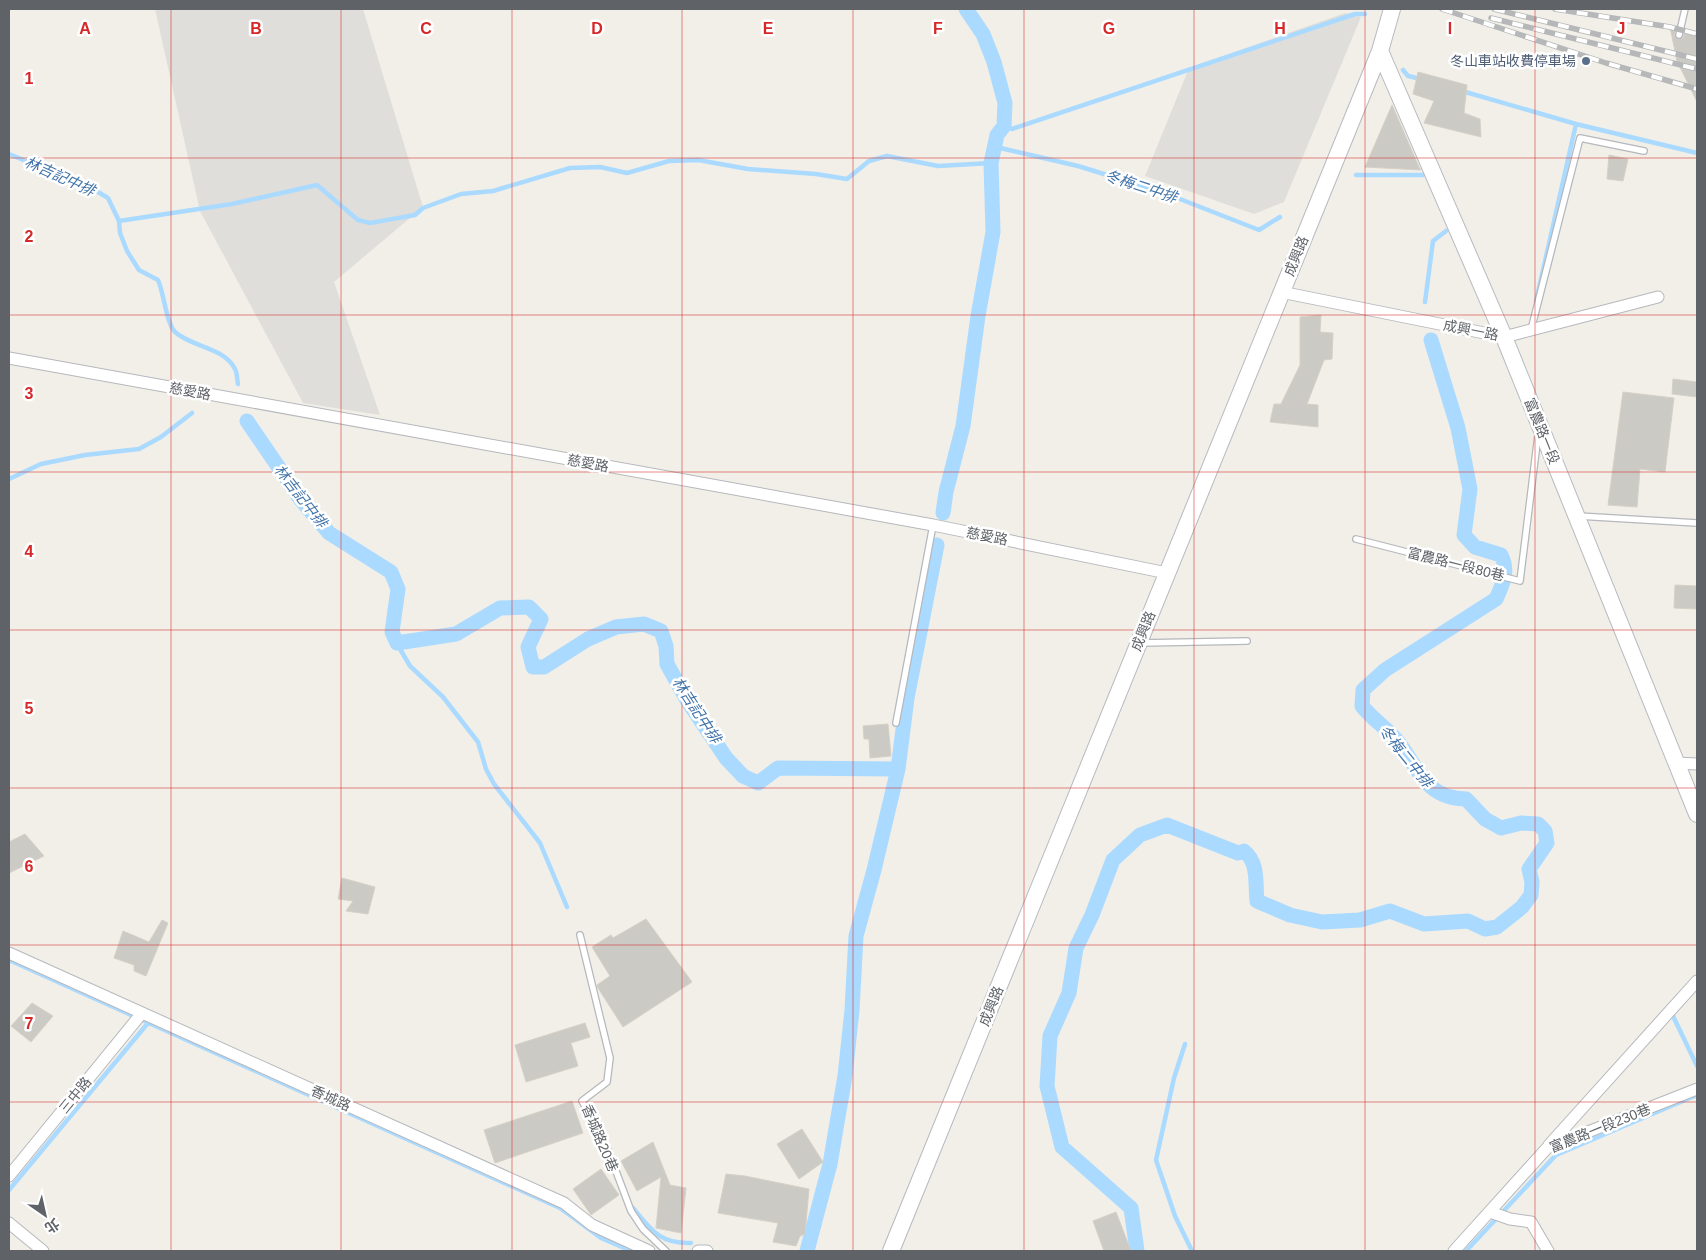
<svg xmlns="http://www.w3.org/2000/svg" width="1706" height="1260" font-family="Arial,'Noto Sans TC',sans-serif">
<rect width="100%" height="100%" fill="#f1efe8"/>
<path fill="#e0deda" d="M 155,9 L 363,9 L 423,207 L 334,282 L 380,415 L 303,403 L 200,211 Z
M 1345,13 L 1361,17 L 1284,202 L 1254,214 L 1145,176 L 1189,68 Z"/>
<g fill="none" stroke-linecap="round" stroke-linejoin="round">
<path stroke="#aadaff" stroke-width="4.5" d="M 1403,70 L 1408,76 L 1421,79
M 1462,91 L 1576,124 L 1697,153
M 1004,126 L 1012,129 L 1355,14 L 1365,14
M 996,147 L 1078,166 L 1162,192 L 1259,230 L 1280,217
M 9,154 L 93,189 L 108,198 L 119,221 L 120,233 L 127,251 L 139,270 L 158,280 C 164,293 166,323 175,332 C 191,347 224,347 235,369 C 237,372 237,380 238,384
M 1356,175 L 1423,175
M 119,221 L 232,204 L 317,185 L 358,220 L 370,223 L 415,215 L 423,208 L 461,194 L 493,191 L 570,168 L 600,167 L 627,173 L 669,161 L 698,160 L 748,169 L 816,174 L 847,179 L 869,161 L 887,156 L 938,166 L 991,163
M 1536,301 L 1576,124
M 1425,302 L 1433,241 L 1446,231
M 9,479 L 41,464 L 85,455 L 139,449 L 161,437 L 192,413
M 400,649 L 410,666 L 443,697 L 478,742 L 486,769 L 494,784 L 540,843 L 567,907
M 9,960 L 560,1208 L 601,1238 L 631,1251
M 1673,1016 L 1697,1066
M 1185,1044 L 1174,1078 L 1156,1160 L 1175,1216 L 1192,1251
M 9,1190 L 148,1023
M 633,1208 C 651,1230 660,1244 691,1243
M 1466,1251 L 1556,1155 L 1697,1095"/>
<path stroke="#aadaff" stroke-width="15" d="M 247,421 L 301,500 L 329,533 L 391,572 L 398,589 L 392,632 L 397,643 L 456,634 L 500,608 L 529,607 L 541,619 L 528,647 L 533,667 L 544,667 L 588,639 L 616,627 L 644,624 L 661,631 L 666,646 L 667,664 L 687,700 L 726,758 L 743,776 L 758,783 L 778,768 L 898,769
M 943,513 L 946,492 L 963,426 L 978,316 L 993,232 L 991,163 L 997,135 L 1004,126 L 1005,103 L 994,62 L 983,34 L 966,9
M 807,1251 L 830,1164 L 845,1076 L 852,1010 L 856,936 L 874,870 L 898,769 L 907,698 L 937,545
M 1137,1251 L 1131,1208 L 1062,1147 L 1047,1086 L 1050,1036 L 1069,993 L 1076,948 L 1092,915 L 1113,860 L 1140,835 L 1167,825 L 1238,853 L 1244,851 C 1259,863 1255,883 1257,901 L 1290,915 L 1322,922 L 1360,920 L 1390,911 L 1424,924 L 1468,921 L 1485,929 L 1497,927 L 1522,907 L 1531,895 L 1532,882 L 1529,869 L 1547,843 L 1545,831 L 1538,824 L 1521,823 L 1501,828 L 1485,819 L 1466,799 C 1425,798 1420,770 1398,742 C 1388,729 1373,720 1362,706 L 1363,690 L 1385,670 L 1496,599 C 1503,584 1509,571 1501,555 L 1475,547 L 1464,535 L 1470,489 L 1458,428 L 1431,340"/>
</g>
<path fill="#cccac5" stroke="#d6d1c6" d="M 1670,27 L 1676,29 L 1674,36 L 1677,39 L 1683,38 L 1685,31 L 1697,34 L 1697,102 L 1677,61 Z
M 1418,72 L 1467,85 L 1464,113 L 1480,119 L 1481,137 L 1424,123 L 1434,101 L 1413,94 Z
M 1392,105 L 1419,167 L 1421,170 L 1365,167 Z
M 1609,155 L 1628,159 L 1623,181 L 1607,179 Z
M 1321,315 L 1320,332 L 1333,333 L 1332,359 L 1324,360 L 1307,404 L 1318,405 L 1318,427 L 1270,422 L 1274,404 L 1281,404 L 1300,365 L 1300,317 Z
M 1673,379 L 1697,382 L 1697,397 L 1672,394 Z
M 1623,392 L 1674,398 L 1665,472 L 1640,469 L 1637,507 L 1608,505 Z
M 1675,585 L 1697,586 L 1697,609 L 1674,608 Z
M 888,724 L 891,756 L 870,758 L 869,739 L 864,739 L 863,726 Z
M 25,834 L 44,856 L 9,873 L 9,842 Z
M 342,878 L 375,887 L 368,914 L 346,911 L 353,901 L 338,899 Z
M 646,919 L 692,982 L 623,1027 L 598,988 L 597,985 L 610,976 L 592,947 L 611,935 L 613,938 Z
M 162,920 L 168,923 L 146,976 L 134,971 L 134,965 L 114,958 L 123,931 L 149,942 Z
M 32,1003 L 53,1016 L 31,1042 L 11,1026 Z
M 585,1023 L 590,1037 L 571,1043 L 578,1066 L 526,1082 L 515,1045 Z
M 572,1101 L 583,1133 L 495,1163 L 484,1130 Z
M 802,1129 L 823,1162 L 799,1179 L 777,1144 Z
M 653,1142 L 670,1185 L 686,1188 L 681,1233 L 656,1228 L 661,1177 L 637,1191 L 621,1161 Z
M 601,1169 L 619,1195 L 591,1215 L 573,1189 Z
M 726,1174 L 745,1176 L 809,1189 L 805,1234 L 800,1236 L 796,1246 L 773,1242 L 778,1223 L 718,1213 Z
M 1116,1212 L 1131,1251 L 1104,1251 L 1093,1221 Z"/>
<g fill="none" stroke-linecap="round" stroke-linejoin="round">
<g stroke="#b5b8bc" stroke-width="8">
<path id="lane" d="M 1679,35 L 1685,9
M 1531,330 L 1580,138 L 1644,151
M 1578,516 L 1697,523
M 1356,539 L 1520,581 L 1538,435
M 1140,643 L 1247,641
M 896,723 L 933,525
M 580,935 L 610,1058 L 607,1082 L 582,1101 L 608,1150 L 631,1211 L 643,1229 L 666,1251"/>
</g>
<g stroke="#b5b8bc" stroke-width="13">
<path id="street" d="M 1281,292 L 1504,337 L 1658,297
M 9,358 L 933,525 L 1167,573
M 1676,763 L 1697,764
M 9,953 L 564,1203 L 592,1225 L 649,1251
M 1549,1145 L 1697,981
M 9,1176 L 142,1013
M 1490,1212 L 1510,1219 L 1531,1222 L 1548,1251
M 9,1223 L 43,1251
M 698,1251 L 707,1251
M 1454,1251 L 1547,1148 L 1697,1089"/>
</g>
<g stroke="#b6babf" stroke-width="18">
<path id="secondary" d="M 1380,51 L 1504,337 L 1697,814
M 891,1251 L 1380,51 L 1392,9"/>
</g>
<use href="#lane" stroke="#fff" stroke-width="5.5"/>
<use href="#street" stroke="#fff" stroke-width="11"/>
<use href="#secondary" stroke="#fff" stroke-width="16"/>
<g stroke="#b6b7b8" stroke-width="5.5">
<path id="rail" d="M 1442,9 L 1606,63 L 1697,89
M 1494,9 L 1697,59
M 1555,9 L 1670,27 L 1697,34
M 1491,18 L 1697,69"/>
</g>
<use href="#rail" stroke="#fff" stroke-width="4" stroke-dasharray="11" stroke-linecap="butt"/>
</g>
<path fill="none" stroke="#d62828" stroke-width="1" stroke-opacity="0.55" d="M 171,9 L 171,1251M 341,9 L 341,1251M 512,9 L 512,1251M 682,9 L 682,1251M 853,9 L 853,1251M 1024,9 L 1024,1251M 1194,9 L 1194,1251M 1365,9 L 1365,1251M 1535,9 L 1535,1251M 9,158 L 1697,158M 9,315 L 1697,315M 9,472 L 1697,472M 9,630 L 1697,630M 9,788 L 1697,788M 9,945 L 1697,945M 9,1102 L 1697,1102"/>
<circle fill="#5c6f8a" stroke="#fff" stroke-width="2" cx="1586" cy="61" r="5"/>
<g text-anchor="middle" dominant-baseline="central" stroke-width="5" stroke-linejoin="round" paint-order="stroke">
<g font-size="14" fill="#4e5e75" stroke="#fff" text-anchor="end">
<text x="1576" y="61">冬山車站收費停車場</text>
</g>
<g font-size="14" fill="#5f6368" stroke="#fff">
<text transform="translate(1296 256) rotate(-68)">成興路</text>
<text transform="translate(1471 330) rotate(11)">成興一路</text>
<text transform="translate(190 391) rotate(10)">慈愛路</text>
<text transform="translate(1542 431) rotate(68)">富農路一段</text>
<text transform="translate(588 463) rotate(10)">慈愛路</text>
<text transform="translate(987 536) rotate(11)">慈愛路</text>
<text transform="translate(1456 564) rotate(14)">富農路一段80巷</text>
<text transform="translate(1143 631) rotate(-68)">成興路</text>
<text transform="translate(991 1006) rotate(-68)">成興路</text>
<text transform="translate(75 1095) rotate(-51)">三中路</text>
<text transform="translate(331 1098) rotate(24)">香城路</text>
<text transform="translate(1600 1128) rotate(-22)">富農路一段230巷</text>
<text transform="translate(600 1138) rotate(67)">香城路20巷</text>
</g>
<g font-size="15" font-style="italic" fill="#4174aa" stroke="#fff">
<text transform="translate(60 176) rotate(24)">林吉記中排</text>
<text transform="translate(1141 186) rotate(18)">冬梅二中排</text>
<text transform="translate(301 496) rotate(52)">林吉記中排</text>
<text transform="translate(697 710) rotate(57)">林吉記中排</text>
<text transform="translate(1406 756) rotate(51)">冬梅二中排</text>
</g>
</g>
<g font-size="16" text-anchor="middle" font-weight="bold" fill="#d62828" stroke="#fff" stroke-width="5" stroke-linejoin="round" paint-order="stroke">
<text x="85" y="34">A</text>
<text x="256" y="34">B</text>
<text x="426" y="34">C</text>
<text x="597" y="34">D</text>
<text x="768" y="34">E</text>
<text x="938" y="34">F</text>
<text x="1109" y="34">G</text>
<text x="1280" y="34">H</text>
<text x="1450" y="34">I</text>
<text x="1621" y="34">J</text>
<text x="29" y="84">1</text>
<text x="29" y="242">2</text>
<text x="29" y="399">3</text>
<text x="29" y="557">4</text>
<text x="29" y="714">5</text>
<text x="29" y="872">6</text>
<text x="29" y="1029">7</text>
</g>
<rect width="1706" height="1260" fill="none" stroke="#5f6368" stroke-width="20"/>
<g transform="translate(45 1215) rotate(146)" stroke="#ffffff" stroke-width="4" paint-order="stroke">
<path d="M0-4L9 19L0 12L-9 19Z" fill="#5f6368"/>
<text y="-8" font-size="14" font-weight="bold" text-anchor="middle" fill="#5f6368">北</text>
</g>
</svg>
